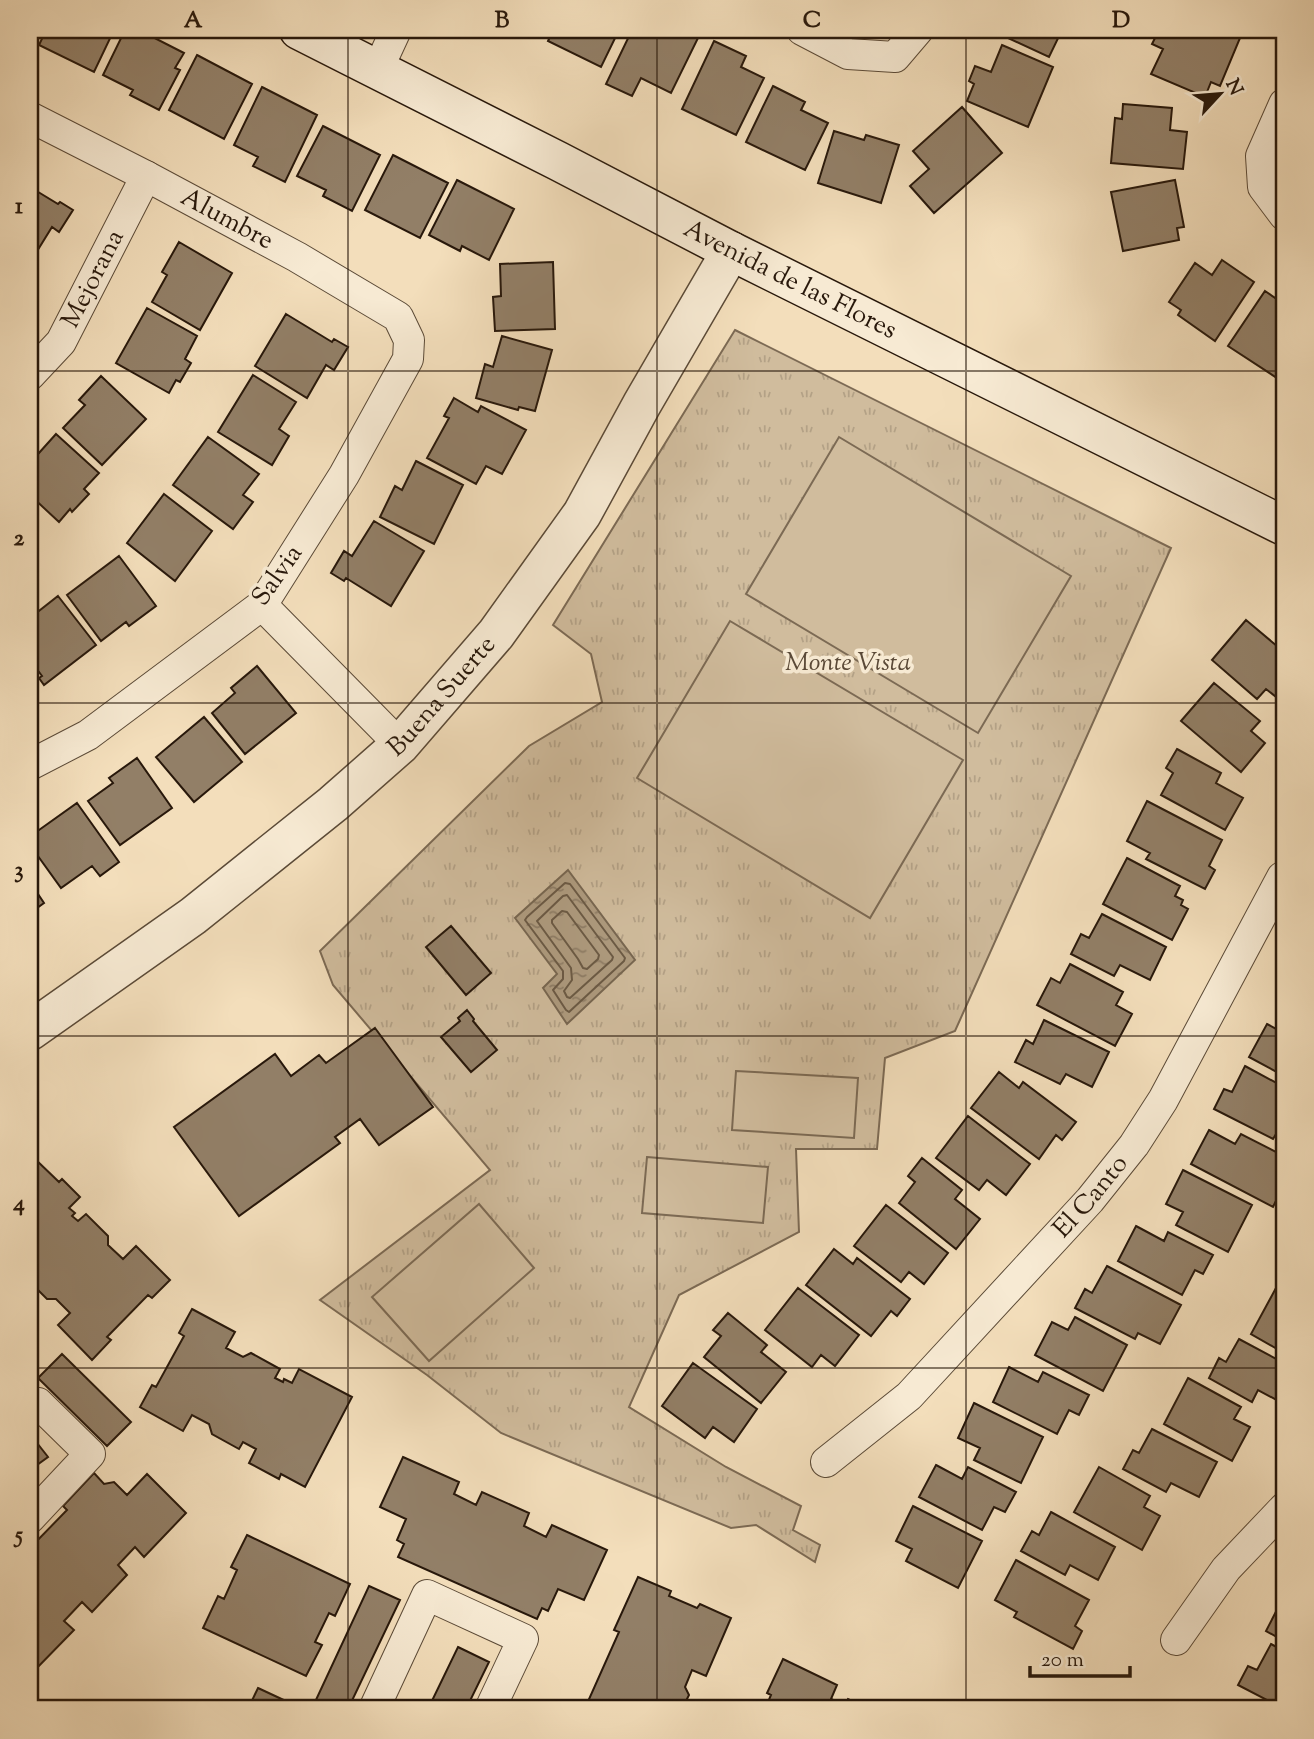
<svg xmlns="http://www.w3.org/2000/svg" width="1314" height="1739" font-family="'Sorts Mill Goudy',serif">
<defs>
<pattern id="park-tufts" width="24" height="20" patternUnits="userSpaceOnUse" patternTransform="scale(1.75)"><rect width="24" height="20" fill="#d0bc9d"/><path d="M3 7l-1-3M5 7V3M7 7l1-3M15 17l-1-3M17 17v-4M19 17l1-3" fill="none" stroke="#b3a186"/></pattern>
<pattern id="water-ripples" width="26" height="14" patternUnits="userSpaceOnUse" patternTransform="scale(1.75)"><rect width="26" height="14" fill="#ae9b7f"/><path d="M2 4q2-2 4 0t4 0M15 11q2-2 4 0t4 0" fill="none" stroke="#8e7d66"/></pattern>
</defs>
<rect width="100%" height="100%" fill="#f3debb"/>
<filter id="stains"><feTurbulence type="fractalNoise" baseFrequency=".00286" numOctaves="4"/><feColorMatrix values="0 0 0 0 .2 0 0 0 0 .09 0 0 0 0 .02 0 0 0 .5 -.17"/></filter>
<radialGradient id="worn" r=".72"><stop offset=".6" stop-color="#630" stop-opacity="0"/><stop offset="1" stop-color="#630" stop-opacity=".3"/></radialGradient>
<path fill="url(#park-tufts)" stroke="#7c6a54" stroke-width="2" d="M 735,330 L 1171,548 L 955,1031 L 885,1058 L 877,1149 L 796,1149 L 799,1232 L 679,1295 L 629,1407 L 726,1467 L 801,1506 L 793,1530 L 820,1545 L 815,1562 L 756,1525 L 731,1528 L 501,1433 L 427,1375 L 320,1300 L 490,1170 L 333,985 L 320,951 L 529,746 L 602,702 L 591,654 L 553,625 Z"/>
<path fill="#d0bc9d" stroke="#7c6a54" stroke-width="2" d="M 839,437 L 1071,576 L 978,733 L 746,594 Z
M 730,621 L 963,760 L 870,918 L 637,778 Z
M 736,1071 L 858,1078 L 854,1138 L 732,1130 Z
M 647,1157 L 768,1167 L 763,1223 L 642,1213 Z
M 479,1204 L 534,1268 L 429,1361 L 372,1297 Z"/>
<path fill="url(#water-ripples)" stroke="#786751" stroke-width="2" d="M 568,870 L 635,960 L 567,1024 L 543,988 L 557,974 L 515,918 Z"/>
<g fill="none" stroke-linecap="round" stroke-linejoin="round">
<path stroke="#6b5a45" stroke-width="2" d="M 565,883 L 570,884 L 625,958 L 624,961 L 569,1012 L 566,1010 L 553,990 L 563,979 L 563,971 L 525,920 L 527,917 Z
M 567,895 L 613,957 L 612,960 L 570,998 L 567,997 L 564,991 L 572,980 L 571,968 L 537,921 L 563,896 Z
M 562,911 L 567,912 L 599,955 L 598,959 L 587,969 L 583,968 L 578,959 L 552,923 L 552,920 Z"/>
</g>
<path fill="#927f67" stroke="#28180b" stroke-width="2" d="M 46,30 L 114,30 L 94,72 L 39,45 Z
M 125,30 L 139,30 L 184,53 L 175,68 L 180,70 L 159,110 L 130,95 L 133,90 L 103,75 Z
M 553,30 L 619,30 L 601,67 L 548,41 Z
M 632,30 L 681,30 L 698,38 L 671,93 L 641,78 L 632,96 L 606,84 Z
M 996,30 L 1062,30 L 1049,57 L 995,32 Z
M 1159,30 L 1222,30 L 1240,38 L 1220,86 L 1211,82 L 1205,97 L 1151,74 L 1163,49 L 1152,44 Z
M 714,41 L 746,56 L 741,67 L 764,78 L 736,135 L 682,109 Z
M 1002,45 L 1053,67 L 1028,127 L 967,101 L 974,84 L 969,81 L 975,66 L 991,72 Z
M 197,55 L 252,84 L 224,139 L 169,110 Z
M 773,86 L 805,102 L 801,110 L 828,123 L 805,170 L 746,142 Z
M 262,87 L 317,115 L 285,182 L 253,166 L 258,157 L 234,145 Z
M 1123,104 L 1172,108 L 1170,130 L 1187,132 L 1183,169 L 1111,163 L 1115,118 L 1122,119 Z
M 962,107 L 1002,153 L 934,213 L 910,186 L 929,169 L 913,151 Z
M 323,126 L 380,155 L 352,211 L 323,196 L 326,190 L 297,176 Z
M 834,131 L 864,140 L 866,135 L 899,145 L 881,203 L 818,183 Z
M 393,155 L 448,183 L 420,238 L 365,210 Z
M 457,180 L 514,209 L 489,260 L 462,246 L 460,251 L 429,235 Z
M 1175,180 L 1184,227 L 1177,228 L 1179,240 L 1123,251 L 1111,192 Z
M 30,187 L 58,204 L 60,202 L 73,210 L 59,232 L 52,227 L 31,261 L 30,260 Z
M 179,242 L 232,273 L 200,330 L 152,302 L 167,275 L 162,272 Z
M 1222,260 L 1254,282 L 1215,341 L 1178,315 L 1181,310 L 1169,302 L 1195,263 L 1212,275 Z
M 553,262 L 555,329 L 495,331 L 493,297 L 501,296 L 500,264 Z
M 1265,291 L 1284,304 L 1284,380 L 1283,382 L 1228,346 Z
M 147,308 L 197,336 L 185,359 L 191,363 L 180,382 L 176,380 L 169,393 L 116,363 Z
M 286,314 L 332,342 L 334,339 L 348,347 L 334,370 L 326,365 L 307,398 L 255,366 Z
M 502,336 L 552,350 L 535,411 L 519,407 L 518,410 L 476,398 L 485,364 L 493,367 Z
M 253,375 L 296,402 L 279,429 L 289,436 L 272,465 L 218,432 Z
M 101,376 L 146,419 L 102,465 L 63,428 L 85,405 L 79,400 Z
M 454,398 L 478,412 L 481,406 L 526,430 L 502,474 L 486,466 L 476,484 L 427,458 L 449,418 L 444,416 Z
M 56,434 L 99,473 L 84,489 L 89,494 L 72,512 L 70,509 L 59,522 L 30,495 L 30,463 Z
M 208,437 L 259,474 L 243,495 L 253,502 L 233,529 L 173,485 Z
M 416,461 L 463,485 L 434,544 L 380,517 L 395,486 L 402,490 Z
M 164,494 L 212,531 L 175,581 L 127,543 Z
M 374,521 L 424,551 L 391,606 L 346,578 L 344,581 L 331,573 L 344,551 L 352,556 Z
M 119,556 L 156,606 L 129,626 L 126,622 L 101,641 L 67,595 Z
M 58,596 L 96,645 L 44,685 L 39,678 L 42,676 L 30,660 L 30,618 Z
M 1246,620 L 1284,652 L 1284,694 L 1280,700 L 1266,689 L 1257,699 L 1212,660 Z
M 257,666 L 296,713 L 245,754 L 212,713 L 235,693 L 231,688 Z
M 1214,683 L 1260,721 L 1251,731 L 1265,743 L 1241,772 L 1181,721 Z
M 204,717 L 242,762 L 194,802 L 156,757 Z
M 1177,749 L 1221,773 L 1216,783 L 1243,798 L 1225,830 L 1161,795 L 1173,773 L 1166,768 Z
M 137,758 L 172,808 L 120,845 L 88,801 L 113,783 L 109,778 Z
M 1147,801 L 1222,840 L 1209,866 L 1215,870 L 1205,889 L 1146,859 L 1150,853 L 1127,841 Z
M 77,803 L 119,862 L 100,876 L 92,866 L 61,888 L 30,845 L 30,833 L 37,828 L 39,830 Z
M 1127,858 L 1180,886 L 1175,896 L 1183,900 L 1181,905 L 1188,909 L 1172,940 L 1103,904 Z
M 30,882 L 44,903 L 30,913 Z
M 1102,914 L 1166,947 L 1150,980 L 1120,965 L 1114,976 L 1071,954 L 1081,934 L 1089,938 Z
M 451,926 L 491,973 L 466,995 L 426,947 Z
M 1070,964 L 1123,992 L 1116,1005 L 1132,1014 L 1115,1046 L 1037,1005 L 1051,978 L 1060,983 Z
M 467,1010 L 474,1019 L 473,1021 L 497,1050 L 471,1072 L 441,1037 L 460,1021 L 458,1018 Z
M 1044,1020 L 1109,1052 L 1092,1087 L 1066,1074 L 1060,1084 L 1015,1062 L 1026,1040 L 1033,1044 Z
M 1267,1024 L 1284,1033 L 1284,1076 L 1249,1057 Z
M 375,1028 L 433,1107 L 379,1145 L 360,1119 L 335,1137 L 340,1143 L 239,1216 L 174,1127 L 275,1054 L 291,1076 L 319,1055 L 326,1063 Z
M 1245,1066 L 1284,1087 L 1284,1138 L 1276,1134 L 1273,1139 L 1214,1109 L 1224,1089 L 1232,1092 Z
M 999,1072 L 1019,1088 L 1023,1082 L 1076,1122 L 1062,1140 L 1056,1135 L 1039,1159 L 971,1108 Z
M 968,1116 L 1030,1164 L 1006,1195 L 987,1180 L 979,1190 L 936,1158 Z
M 1209,1130 L 1235,1144 L 1241,1134 L 1284,1156 L 1284,1163 L 1280,1172 L 1284,1174 L 1284,1184 L 1273,1207 L 1191,1164 Z
M 33,1157 L 59,1182 L 62,1179 L 80,1197 L 69,1208 L 75,1213 L 72,1216 L 78,1221 L 86,1214 L 108,1236 L 108,1245 L 123,1259 L 136,1246 L 170,1280 L 152,1298 L 148,1295 L 107,1337 L 111,1340 L 92,1360 L 58,1325 L 70,1313 L 56,1299 L 47,1299 L 30,1282 L 30,1272 L 31,1270 L 30,1269 L 30,1161 Z
M 922,1158 L 962,1190 L 955,1199 L 980,1219 L 956,1249 L 899,1203 L 915,1182 L 908,1176 Z
M 1183,1170 L 1252,1205 L 1228,1252 L 1176,1225 L 1183,1212 L 1166,1204 Z
M 886,1205 L 948,1253 L 924,1284 L 909,1272 L 901,1282 L 854,1246 Z
M 1136,1226 L 1164,1241 L 1168,1232 L 1213,1255 L 1203,1274 L 1195,1270 L 1182,1295 L 1118,1261 Z
M 834,1249 L 853,1264 L 857,1258 L 910,1299 L 897,1316 L 891,1311 L 871,1336 L 806,1285 Z
M 1107,1266 L 1181,1305 L 1160,1344 L 1138,1333 L 1135,1339 L 1075,1308 L 1085,1289 L 1092,1293 Z
M 798,1288 L 859,1335 L 835,1366 L 821,1355 L 812,1367 L 765,1330 Z
M 1276,1288 L 1284,1293 L 1284,1353 L 1251,1334 Z
M 192,1309 L 235,1332 L 226,1348 L 243,1357 L 251,1353 L 280,1369 L 275,1378 L 283,1382 L 284,1379 L 292,1383 L 299,1369 L 352,1397 L 305,1487 L 281,1474 L 279,1479 L 249,1463 L 256,1449 L 243,1442 L 239,1449 L 212,1434 L 209,1424 L 192,1415 L 183,1431 L 140,1407 L 152,1385 L 156,1387 L 184,1336 L 179,1333 Z
M 728,1313 L 767,1345 L 761,1352 L 786,1372 L 761,1403 L 704,1357 L 721,1336 L 713,1330 Z
M 1075,1317 L 1127,1345 L 1103,1391 L 1035,1355 L 1052,1322 L 1068,1330 Z
M 1239,1339 L 1284,1363 L 1284,1404 L 1258,1390 L 1252,1402 L 1209,1378 L 1219,1358 L 1226,1362 Z
M 62,1354 L 131,1422 L 107,1446 L 38,1378 Z
M 693,1363 L 757,1409 L 734,1442 L 713,1427 L 705,1438 L 662,1406 Z
M 1009,1367 L 1038,1382 L 1043,1372 L 1089,1395 L 1079,1415 L 1069,1410 L 1057,1434 L 993,1402 Z
M 1188,1378 L 1241,1407 L 1234,1419 L 1250,1427 L 1232,1461 L 1164,1424 Z
M 974,1403 L 1043,1437 L 1021,1483 L 974,1460 L 980,1448 L 958,1438 Z
M 1152,1429 L 1217,1462 L 1199,1497 L 1171,1483 L 1166,1492 L 1123,1469 L 1133,1450 L 1139,1453 Z
M 30,1434 L 48,1457 L 30,1470 Z
M 403,1457 L 459,1482 L 454,1494 L 476,1505 L 482,1492 L 529,1513 L 524,1526 L 546,1537 L 552,1525 L 607,1550 L 584,1600 L 558,1589 L 548,1611 L 542,1608 L 537,1619 L 398,1557 L 404,1544 L 397,1540 L 406,1519 L 380,1507 Z
M 936,1465 L 962,1479 L 968,1467 L 1016,1492 L 1005,1512 L 994,1507 L 982,1530 L 919,1497 Z
M 1099,1467 L 1150,1496 L 1144,1507 L 1160,1516 L 1142,1550 L 1074,1512 Z
M 94,1473 L 104,1484 L 114,1482 L 127,1495 L 147,1474 L 186,1513 L 144,1557 L 135,1547 L 118,1565 L 127,1575 L 92,1612 L 82,1602 L 64,1621 L 74,1630 L 31,1674 L 30,1672 L 30,1548 L 67,1510 L 63,1506 Z
M 913,1506 L 982,1541 L 958,1588 L 906,1561 L 912,1549 L 896,1541 Z
M 1051,1512 L 1115,1547 L 1098,1580 L 1070,1565 L 1065,1575 L 1021,1551 L 1032,1531 L 1039,1535 Z
M 247,1535 L 350,1584 L 335,1616 L 329,1613 L 315,1642 L 322,1645 L 306,1676 L 203,1628 L 218,1596 L 224,1599 L 237,1570 L 231,1567 Z
M 1016,1560 L 1089,1600 L 1075,1626 L 1082,1631 L 1073,1649 L 1014,1617 L 1017,1612 L 995,1600 Z
M 638,1577 L 671,1591 L 669,1596 L 697,1608 L 700,1604 L 731,1618 L 706,1676 L 692,1670 L 685,1687 L 689,1695 L 682,1709 L 570,1709 L 574,1701 L 586,1706 L 619,1632 L 614,1630 Z
M 369,1586 L 400,1600 L 348,1709 L 331,1709 L 315,1702 Z
M 1283,1598 L 1284,1599 L 1284,1641 L 1266,1631 Z
M 1271,1644 L 1284,1651 L 1284,1709 L 1238,1685 L 1248,1666 L 1257,1670 Z
M 458,1647 L 489,1662 L 466,1709 L 428,1709 Z
M 783,1659 L 837,1685 L 831,1699 L 838,1702 L 836,1705 L 843,1708 L 848,1699 L 869,1709 L 765,1709 L 771,1695 L 767,1693 Z
M 258,1688 L 303,1709 L 248,1709 Z"/>
<g fill="none" stroke-linecap="round" stroke-linejoin="round">
<g stroke="#5b4a37" stroke-width="32">
<g id="minor">
<path d="M 802,30 L 848,54 L 895,57 L 918,30"/>
<path d="M 378,69 L 396,30"/>
<path d="M 1284,104 L 1261,156 L 1263,187 L 1284,215"/>
<path id="s1" d="M 30,117 L 146,176 L 297,257 L 398,317 L 409,340 L 408,359 L 344,475 L 262,605 L 88,735 L 30,765"/>
<path id="s2" d="M 30,375 L 61,342 L 146,176"/>
<path d="M 262,605 L 400,745"/>
<path d="M 30,1408 L 38,1403 L 90,1454 L 30,1518"/>
<path id="s3" d="M 826,1462 L 909,1396 L 1090,1200 L 1134,1145 L 1163,1100 L 1282,877 L 1284,876"/>
<path d="M 1176,1640 L 1226,1569 L 1284,1508"/>
<path d="M 374,1709 L 427,1595 L 523,1639 L 490,1709"/>
</g>
</g>
<g stroke="#5b4a37" stroke-width="41">
<g id="tertiary">
<path id="s4" d="M 30,1031 L 193,916 L 333,804 L 400,745 L 496,634 L 582,514 L 642,404 L 731,251"/>
</g>
</g>
<g stroke="#28180b" stroke-width="41">
<g id="secondary">
<path id="s5" d="M 299,30 L 558,161 L 731,251 L 1284,526"/>
</g>
</g>
<use href="#minor" stroke="#f7ead3" stroke-width="30"/>
<use href="#tertiary" stroke="#f7ead3" stroke-width="38"/>
<use href="#secondary" stroke="#f7ead3" stroke-width="38"/>
</g>
<path fill="none" stroke="#28180b" stroke-width="2" stroke-opacity="0.55" d="M 348,30 L 348,1709M 657,30 L 657,1709M 966,30 L 966,1709M 30,371 L 1284,371M 30,703 L 1284,703M 30,1036 L 1284,1036M 30,1368 L 1284,1368"/>
<g text-anchor="middle" dominant-baseline="central" stroke-width="7" stroke-linejoin="round" paint-order="stroke">
<g font-size="26" fill="#28180b" stroke="#f7ead3">
<text stroke="none"><textPath href="#s1" startOffset="222">Alumbre</textPath></text>
<text stroke="none"><textPath href="#s2" startOffset="116">Mejorana</textPath></text>
<text stroke="none"><textPath href="#s5" startOffset="551">Avenida de las Flores</textPath></text>
<text transform="translate(278 576) rotate(-55)">Salvia</text>
<text stroke="none"><textPath href="#s4" startOffset="532">Buena Suerte</textPath></text>
<text stroke="none"><textPath href="#s3" startOffset="376">El Canto</textPath></text>
</g>
<g font-size="26" font-style="italic" fill="#5a4937" stroke="#f7ead3">
<text x="848" y="663">Monte Vista</text>
</g>
</g>
<rect width="1314" height="1739" fill="none" stroke="#f3debb" stroke-width="77"/>
<g transform="translate(1220 94) rotate(64)" stroke="#f7ead3" stroke-width="5" paint-order="stroke">
<path d="M0-5L12 26L0 18L-12 26Z" fill="#28180b"/>
<text y="-10" font-size="19" font-weight="bold" text-anchor="middle" fill="#28180b">N</text>
</g>
<path d="M1030 1666v10h100v-10" fill="none" stroke="#28180b" stroke-width="3.5"/>
<text x="1041" y="1666" font-size="21" fill="#28180b" stroke="#f7ead3" stroke-width="5" paint-order="stroke">20 m</text>
<rect x="38" y="38" width="1238" height="1662" fill="none" stroke="#28180b" stroke-width="2.5"/>
<g font-size="23" text-anchor="middle" font-weight="bold" fill="#28180b">
<text x="193" y="27">A</text>
<text x="502" y="27">B</text>
<text x="812" y="27">C</text>
<text x="1121" y="27">D</text>
<text x="19" y="213">1</text>
<text x="19" y="545">2</text>
<text x="19" y="877">3</text>
<text x="19" y="1210">4</text>
<text x="19" y="1542">5</text>
</g>
<rect width="100%" height="100%" filter="url(#stains)"/>
<rect width="100%" height="100%" fill="url(#worn)"/>
</svg>
